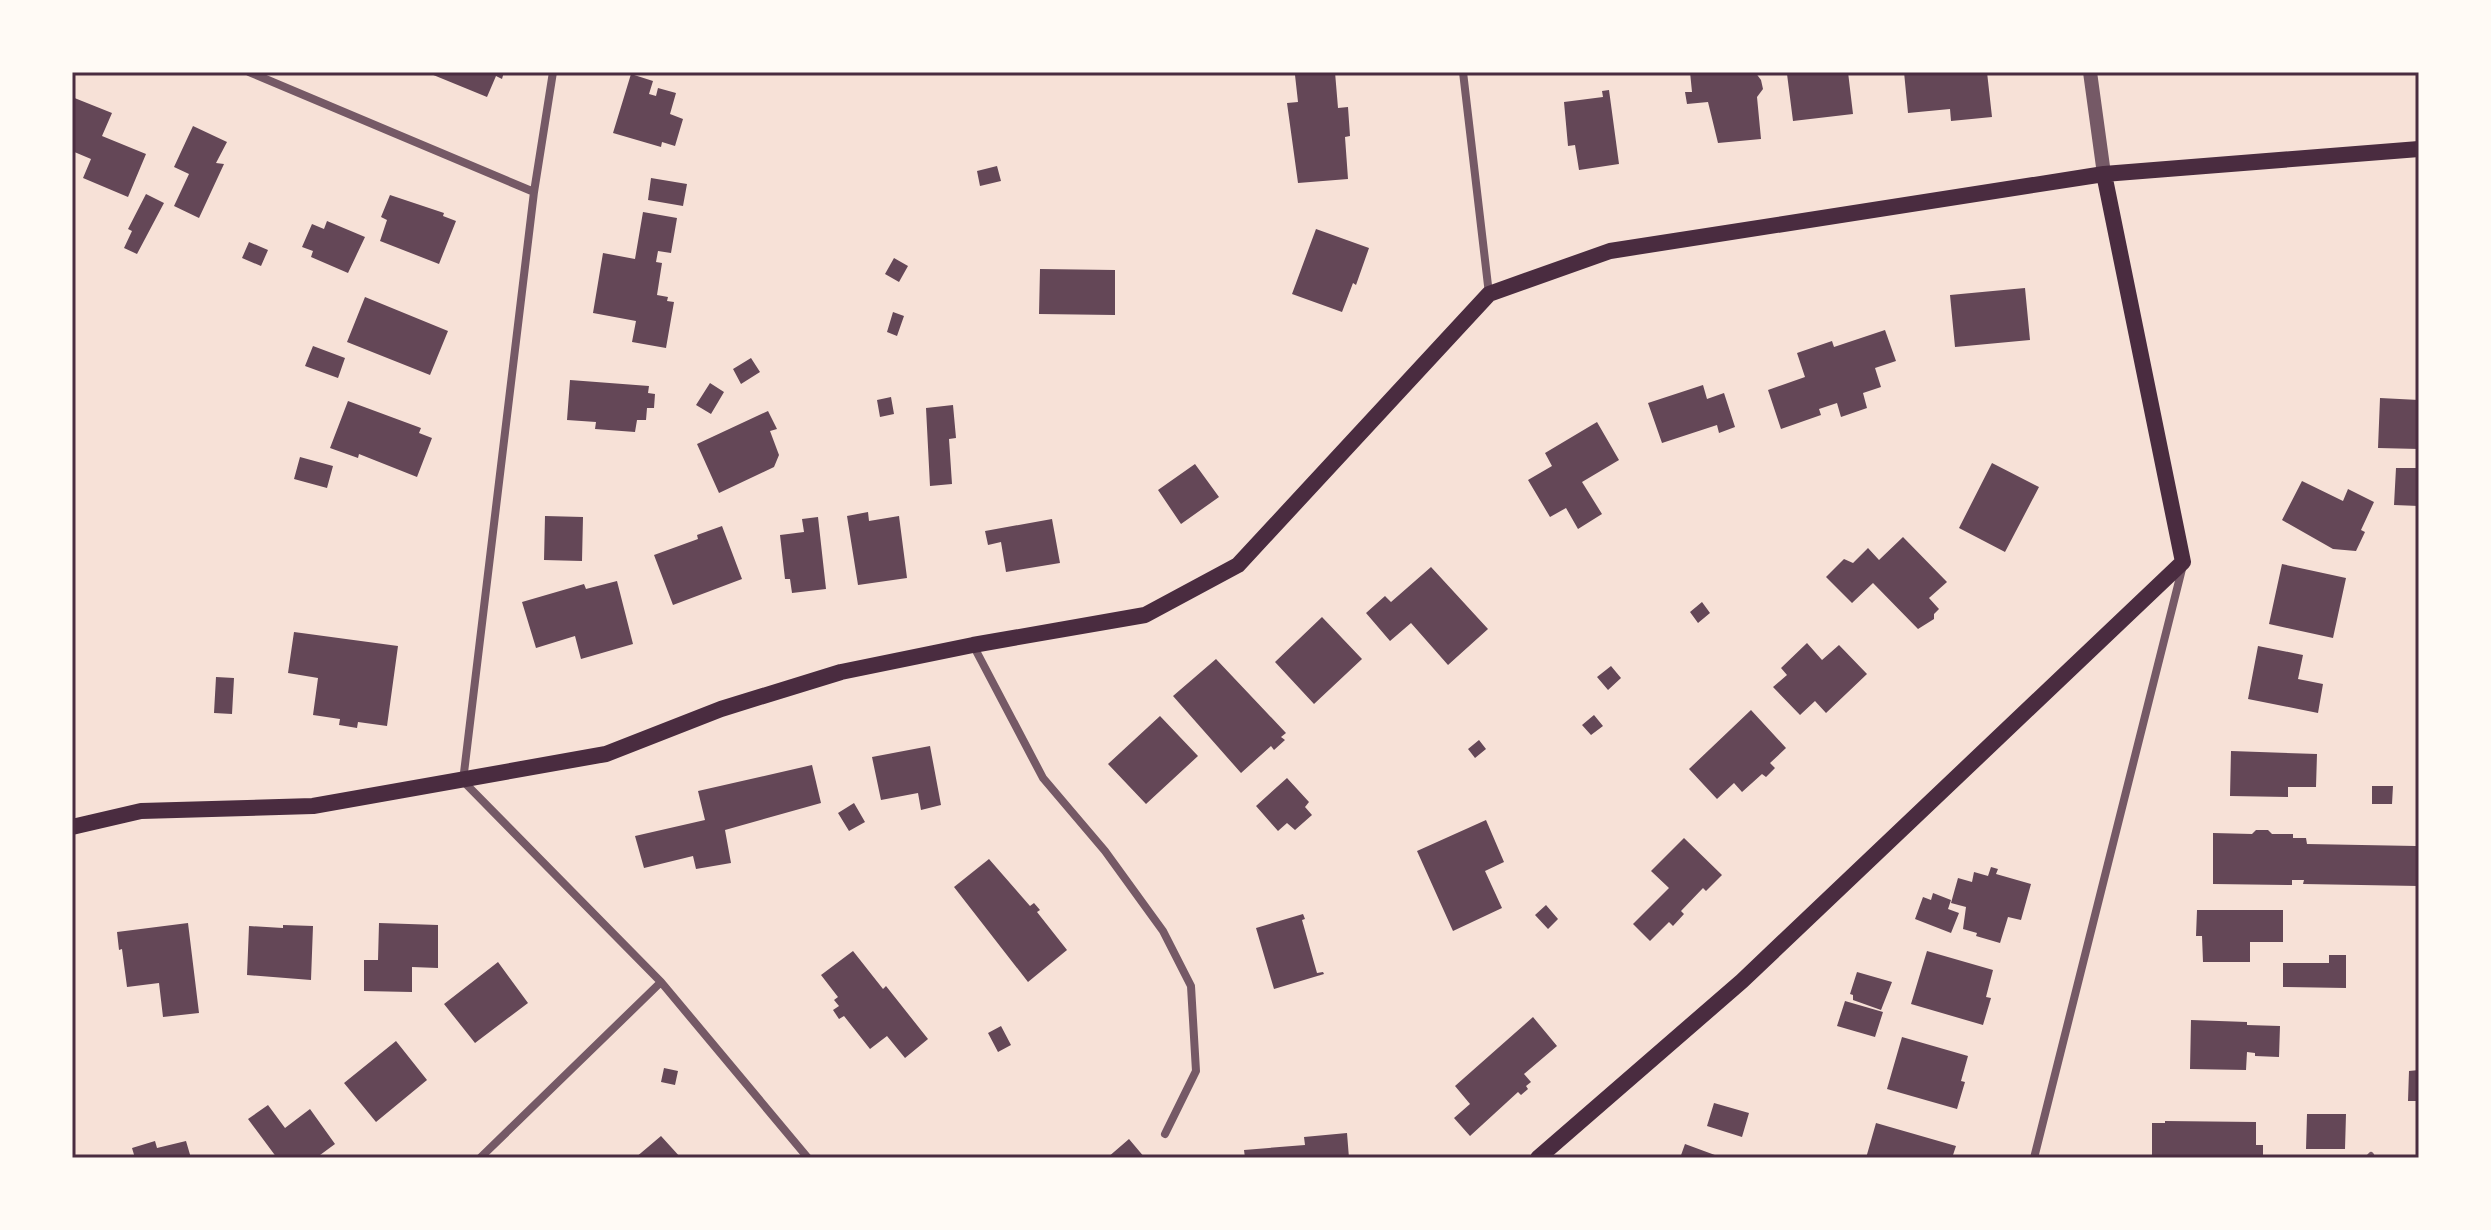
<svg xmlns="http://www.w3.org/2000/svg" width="2491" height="1230" font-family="Raleway,sans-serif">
<rect width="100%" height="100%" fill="#f7e1d7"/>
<path fill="#644757" d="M 426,72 L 504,72 L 502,79 L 496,76 L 487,97 Z
M 1335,72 L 1338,108 L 1348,107 L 1350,136 L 1345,137 L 1348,179 L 1298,183 L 1287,103 L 1298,102 L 1295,75 Z
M 1690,72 L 1755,72 L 1761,80 L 1763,89 L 1757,97 L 1761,139 L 1718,143 L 1708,102 L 1687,104 L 1685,92 L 1692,92 Z
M 1800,72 L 1848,72 L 1853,114 L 1793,121 L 1787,74 Z
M 1904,72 L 1987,72 L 1992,117 L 1951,121 L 1950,109 L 1908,113 Z
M 631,74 L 653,81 L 649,94 L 656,96 L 658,88 L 676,93 L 670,114 L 683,119 L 675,146 L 662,142 L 661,147 L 613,133 Z
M 1609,90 L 1619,164 L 1579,170 L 1575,145 L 1568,146 L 1564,102 L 1603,97 L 1602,91 Z
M 72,97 L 112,113 L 102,136 L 146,154 L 128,197 L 83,178 L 91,159 L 72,151 Z
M 193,126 L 227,142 L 216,163 L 224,164 L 199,218 L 174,206 L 189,174 L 174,167 Z
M 997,166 L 1001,181 L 980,186 L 977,171 Z
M 651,178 L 687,184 L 683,206 L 648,200 Z
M 146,194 L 164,203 L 137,254 L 124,248 L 132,231 L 128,229 Z
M 390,195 L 444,213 L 443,216 L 456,221 L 439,264 L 380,241 L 387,220 L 381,217 Z
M 643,212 L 677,218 L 671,253 L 658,251 L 656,262 L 662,263 L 657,295 L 668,297 L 667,301 L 674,302 L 666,348 L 632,342 L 636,321 L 593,313 L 603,253 L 635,259 Z
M 327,221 L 365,237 L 348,273 L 311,257 L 313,251 L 302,247 L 312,224 L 324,229 Z
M 1316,229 L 1369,248 L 1356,285 L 1353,283 L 1342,312 L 1292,294 Z
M 249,242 L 268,250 L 261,266 L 242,258 Z
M 894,258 L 908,266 L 899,282 L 885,274 Z
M 1040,269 L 1115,270 L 1115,315 L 1039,314 Z
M 2025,288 L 2030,340 L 1955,347 L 1950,295 Z
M 365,297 L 448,331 L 430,375 L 347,342 Z
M 893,312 L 904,316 L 897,336 L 887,332 Z
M 1885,330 L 1896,361 L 1875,368 L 1881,387 L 1863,393 L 1867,408 L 1841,417 L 1837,403 L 1819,409 L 1821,415 L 1781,429 L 1768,390 L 1805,377 L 1797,353 L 1832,341 L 1834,347 Z
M 313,346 L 345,358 L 338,378 L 305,366 Z
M 751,358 L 760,372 L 741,384 L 733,369 Z
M 570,380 L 649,386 L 648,393 L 655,394 L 654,408 L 647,408 L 646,420 L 637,420 L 635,432 L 595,429 L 596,422 L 567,420 Z
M 710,383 L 724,392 L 711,414 L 696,405 Z
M 1703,385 L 1707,399 L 1724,393 L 1735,427 L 1719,433 L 1717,425 L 1662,443 L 1648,403 Z
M 891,397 L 894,414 L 880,417 L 877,400 Z
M 2380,398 L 2419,400 L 2419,449 L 2378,448 Z
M 348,401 L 421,428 L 419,433 L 432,438 L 417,477 L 359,454 L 358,458 L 330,448 Z
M 953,405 L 956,438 L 949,439 L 952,484 L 930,486 L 926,408 Z
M 768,411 L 777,429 L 770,431 L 779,455 L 774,467 L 719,493 L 697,444 Z
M 1597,422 L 1619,460 L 1582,482 L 1602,514 L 1578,529 L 1566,508 L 1550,517 L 1528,480 L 1552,466 L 1545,453 Z
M 300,457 L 333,466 L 327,488 L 294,479 Z
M 1992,463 L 2039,487 L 2005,552 L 1959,528 Z
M 1195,464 L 1219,497 L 1181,524 L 1158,490 Z
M 2396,468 L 2419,468 L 2419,506 L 2394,505 Z
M 2302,481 L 2343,501 L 2348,489 L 2374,502 L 2361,530 L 2365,532 L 2356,551 L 2333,549 L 2282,520 Z
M 868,512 L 869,521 L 899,516 L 907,578 L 858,585 L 847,516 Z
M 545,516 L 583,517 L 582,561 L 544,560 Z
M 818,517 L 826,589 L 792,593 L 790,579 L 785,579 L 780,535 L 804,532 L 802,519 Z
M 1052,519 L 1060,563 L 1006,572 L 1001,542 L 988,545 L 985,531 Z
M 722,526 L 742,579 L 673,605 L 654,555 L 698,539 L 697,535 Z
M 1903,537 L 1947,582 L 1929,598 L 1939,609 L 1934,614 L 1934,619 L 1918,629 L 1873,583 L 1852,603 L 1826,577 L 1844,559 L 1853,563 L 1868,548 L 1879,560 Z
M 2282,564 L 2346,578 L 2333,638 L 2269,624 Z
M 1431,567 L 1488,629 L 1448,665 L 1411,623 L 1390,641 L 1366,613 L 1385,596 L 1391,602 Z
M 617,581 L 633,644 L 581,659 L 575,636 L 536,648 L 522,602 L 584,584 L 586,589 Z
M 1702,602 L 1710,613 L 1698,623 L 1690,612 Z
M 1322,617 L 1362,659 L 1314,704 L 1275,662 Z
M 294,632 L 398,646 L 387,726 L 358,722 L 357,728 L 339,725 L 340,719 L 313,715 L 318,678 L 288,673 Z
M 1807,643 L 1822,660 L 1839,645 L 1867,674 L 1826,713 L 1815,701 L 1800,715 L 1773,687 L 1787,675 L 1781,668 Z
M 2258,646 L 2303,655 L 2298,679 L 2323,684 L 2318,713 L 2248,699 Z
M 1216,659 L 1286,733 L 1281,737 L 1285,740 L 1274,750 L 1271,746 L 1241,773 L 1173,696 Z
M 1611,666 L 1621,678 L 1608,690 L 1597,677 Z
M 216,677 L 234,678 L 232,714 L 214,713 Z
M 1751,710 L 1786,748 L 1770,763 L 1775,768 L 1766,777 L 1762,774 L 1742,792 L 1734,783 L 1717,799 L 1689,769 Z
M 1594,715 L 1603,726 L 1591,735 L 1582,725 Z
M 1160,716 L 1198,756 L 1146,804 L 1108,764 Z
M 1479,740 L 1486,749 L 1475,758 L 1468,749 Z
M 930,746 L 941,805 L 921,810 L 918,793 L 881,800 L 872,757 Z
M 2231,751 L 2317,754 L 2316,787 L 2288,787 L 2288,797 L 2230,796 Z
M 812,765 L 821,803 L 725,830 L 731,863 L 696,869 L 693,856 L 644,868 L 635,836 L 705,820 L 698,791 Z
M 1287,778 L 1309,802 L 1305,807 L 1312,815 L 1295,830 L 1287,823 L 1278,831 L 1256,806 Z
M 2372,786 L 2393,786 L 2392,804 L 2372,804 Z
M 854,803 L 865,822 L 849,831 L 838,813 Z
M 1486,820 L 1504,862 L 1485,871 L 1502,908 L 1453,931 L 1417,851 Z
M 2256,830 L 2268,830 L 2272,834 L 2293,834 L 2293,838 L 2306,838 L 2307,844 L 2416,846 L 2416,840 L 2419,840 L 2419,886 L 2303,884 L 2304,880 L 2292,880 L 2292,885 L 2213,884 L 2213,833 L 2252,834 Z
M 1684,838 L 1722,875 L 1706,891 L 1703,888 L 1681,911 L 1684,914 L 1673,926 L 1669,922 L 1650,941 L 1633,924 L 1669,888 L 1651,871 Z
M 989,859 L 1030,906 L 1034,903 L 1040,910 L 1037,912 L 1067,950 L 1028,982 L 954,887 Z
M 1991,867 L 1998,869 L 1996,874 L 2031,884 L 2021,920 L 2008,917 L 2000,943 L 1976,936 L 1977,933 L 1963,929 L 1966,907 L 1951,903 L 1958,878 L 1972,882 L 1974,872 L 1988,876 Z
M 1933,893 L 1951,900 L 1948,909 L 1959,913 L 1951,933 L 1915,919 L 1923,897 L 1931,900 Z
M 1546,905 L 1558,919 L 1548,929 L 1535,915 Z
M 2197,910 L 2283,910 L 2283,942 L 2250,942 L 2250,962 L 2203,962 L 2202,936 L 2196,936 Z
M 1303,914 L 1305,919 L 1302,920 L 1317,973 L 1323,972 L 1324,974 L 1274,989 L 1256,928 Z
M 188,923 L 199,1013 L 163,1017 L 159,983 L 127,987 L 122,949 L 119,950 L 117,932 Z
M 379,923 L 438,925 L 438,968 L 412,967 L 412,992 L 364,991 L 364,960 L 378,960 Z
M 283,925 L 313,926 L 311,980 L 247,975 L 249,926 L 283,928 Z
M 853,951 L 883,989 L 886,986 L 928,1039 L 905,1058 L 887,1036 L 870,1049 L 844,1016 L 839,1019 L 833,1010 L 839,1006 L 834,1000 L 838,997 L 821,975 Z
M 1927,951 L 1993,970 L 1986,997 L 1991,998 L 1983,1025 L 1911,1004 Z
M 2329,955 L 2346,955 L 2346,988 L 2283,987 L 2283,963 L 2329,963 Z
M 498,962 L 528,1003 L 475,1043 L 444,1004 Z
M 1857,972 L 1892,982 L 1881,1010 L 1853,1000 L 1853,995 L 1850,994 Z
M 1845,1001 L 1883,1012 L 1875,1037 L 1837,1026 Z
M 1533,1017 L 1557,1046 L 1524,1074 L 1531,1082 L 1526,1086 L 1528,1089 L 1521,1095 L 1518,1092 L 1470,1136 L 1454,1118 L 1470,1104 L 1455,1086 Z
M 2191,1020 L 2247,1022 L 2247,1025 L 2280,1026 L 2279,1057 L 2255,1056 L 2255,1053 L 2247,1052 L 2246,1070 L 2190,1069 Z
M 1001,1026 L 1011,1045 L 998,1052 L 988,1033 Z
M 1902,1037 L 1968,1056 L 1961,1081 L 1965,1082 L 1957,1109 L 1887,1089 Z
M 396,1041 L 427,1080 L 376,1122 L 344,1083 Z
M 664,1068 L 678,1071 L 675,1085 L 661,1082 Z
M 2419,1070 L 2419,1101 L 2408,1101 L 2409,1071 Z
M 1714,1103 L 1749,1113 L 1742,1137 L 1707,1126 Z
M 268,1105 L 285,1128 L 310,1109 L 335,1144 L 316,1158 L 277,1158 L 248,1119 Z
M 2307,1114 L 2346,1114 L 2345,1149 L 2306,1149 Z
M 2165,1121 L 2256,1122 L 2256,1145 L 2263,1145 L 2263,1158 L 2152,1158 L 2152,1123 L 2165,1123 Z
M 1876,1123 L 1956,1146 L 1952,1158 L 1866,1158 Z
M 1347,1133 L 1349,1158 L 1245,1158 L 1244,1150 L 1305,1145 L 1304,1137 Z
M 661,1136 L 681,1158 L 635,1158 Z
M 1129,1139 L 1145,1158 L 1107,1158 Z
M 155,1141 L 157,1148 L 186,1141 L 191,1158 L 135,1158 L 132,1148 Z
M 1685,1144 L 1723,1158 L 1680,1158 Z"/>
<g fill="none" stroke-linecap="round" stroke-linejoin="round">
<path stroke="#755966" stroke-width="6" d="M 2368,1158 L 2371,1155"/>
<path stroke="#755966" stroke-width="8" d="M 249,72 L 534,192
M 553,72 L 534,192 L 463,781 L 661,982 L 808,1158
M 1463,72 L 1489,294
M 973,645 L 1043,778 L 1105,851 L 1163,931 L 1191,986 L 1196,1071 L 1165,1134
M 480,1158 L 661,982
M 2034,1158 L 2183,565"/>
<path stroke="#755966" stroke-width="14" d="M 2090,72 L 2104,174"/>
<path stroke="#4a2c40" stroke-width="16" d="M 72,827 L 141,811 L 313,806 L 606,754 L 721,709 L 841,672 L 973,645 L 1145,615 L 1238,565 L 1489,294 L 1610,251 L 2104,174 L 2419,149
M 1538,1158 L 1742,981 L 2183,562 L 2104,174"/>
</g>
<rect width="2491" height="1230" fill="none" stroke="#fffaf5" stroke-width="148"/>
<rect x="74" y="74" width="2343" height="1082" fill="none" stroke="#4a2c40" stroke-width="3"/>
</svg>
